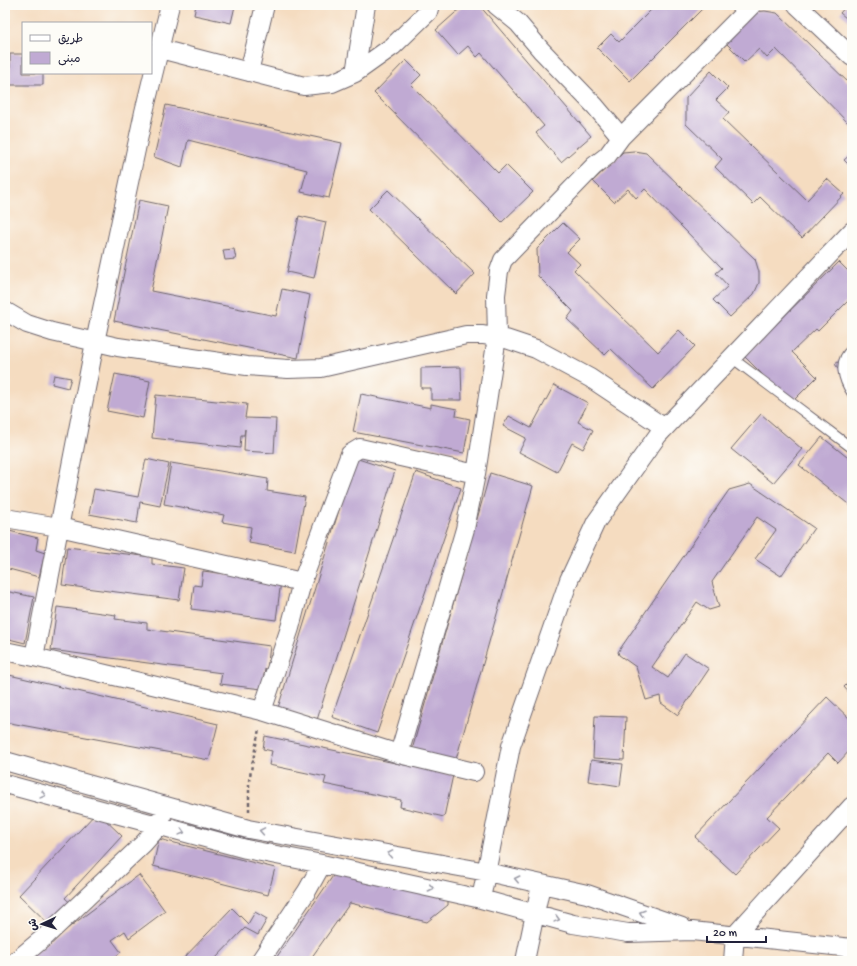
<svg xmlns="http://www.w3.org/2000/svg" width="857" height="966" font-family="'Gochi Hand','Playpen Sans Arabic',sans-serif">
<rect width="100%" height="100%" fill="#fdfcf7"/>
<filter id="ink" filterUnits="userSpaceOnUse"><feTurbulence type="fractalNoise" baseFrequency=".025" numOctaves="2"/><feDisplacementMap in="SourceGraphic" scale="8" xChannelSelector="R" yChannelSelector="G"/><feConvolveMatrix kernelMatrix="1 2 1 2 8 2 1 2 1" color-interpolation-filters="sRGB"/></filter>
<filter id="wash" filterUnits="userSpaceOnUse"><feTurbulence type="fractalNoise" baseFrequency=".012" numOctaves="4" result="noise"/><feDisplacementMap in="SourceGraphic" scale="16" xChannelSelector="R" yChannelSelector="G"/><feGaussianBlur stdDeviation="0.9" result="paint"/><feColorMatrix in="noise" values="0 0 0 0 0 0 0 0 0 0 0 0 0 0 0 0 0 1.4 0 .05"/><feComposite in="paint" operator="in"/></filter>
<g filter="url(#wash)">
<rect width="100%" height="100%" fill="#f5dcc0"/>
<g id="blocks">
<path fill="#c0aad3" d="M 196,5 L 229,5 L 235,6 L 231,23 L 194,15 Z
M 464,5 L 479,5 L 591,136 L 561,162 L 536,133 L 544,126 L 481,53 L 477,57 L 468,46 L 458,55 L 436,30 Z
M 656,5 L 699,5 L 702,9 L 630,81 L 597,48 L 611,34 L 619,42 Z
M 847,5 L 852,5 L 852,23 L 840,13 Z
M 765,11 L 777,13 L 852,86 L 852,127 L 776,49 L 767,58 L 759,49 L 745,62 L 724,41 L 754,12 Z
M 10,54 L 23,54 L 23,73 L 43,73 L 43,85 L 10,85 Z
M 406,60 L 421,75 L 411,85 L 498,173 L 506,165 L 533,192 L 502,222 L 374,93 Z
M 711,71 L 728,88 L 716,100 L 729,112 L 723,119 L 807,200 L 827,179 L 844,194 L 802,238 L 760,197 L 753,204 L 715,167 L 722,159 L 686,124 L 686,98 Z
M 166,105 L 342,143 L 329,198 L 301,192 L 307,170 L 188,140 L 182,167 L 154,157 Z
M 634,151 L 646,153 L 755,259 L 759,272 L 759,283 L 754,294 L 730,317 L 713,300 L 728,286 L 716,273 L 722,268 L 645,189 L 636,198 L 628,189 L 614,202 L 593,181 L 623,152 Z
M 852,153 L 852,168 L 844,160 Z
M 388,190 L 475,274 L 456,294 L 369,209 Z
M 139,200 L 168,206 L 151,291 L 276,316 L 282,289 L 310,295 L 298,358 L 114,321 Z
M 299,216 L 326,222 L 314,278 L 287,272 Z
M 563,223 L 580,239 L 567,252 L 580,264 L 574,270 L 658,352 L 679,330 L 695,346 L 653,389 L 611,349 L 605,355 L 567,319 L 573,311 L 538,276 L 537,249 Z
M 234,249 L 236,259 L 225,260 L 223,250 Z
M 839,262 L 850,273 L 852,271 L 852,297 L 818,331 L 816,329 L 792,352 L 817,377 L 791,403 L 744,356 Z
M 852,352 L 852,388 L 835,364 Z
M 461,367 L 462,400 L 431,400 L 431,388 L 421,388 L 421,368 Z
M 115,374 L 150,381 L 143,418 L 107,411 Z
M 54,375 L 71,378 L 68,388 L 52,384 Z
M 554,385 L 588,403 L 578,422 L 593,430 L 583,449 L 572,443 L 557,472 L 519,452 L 526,438 L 503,426 L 509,416 L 531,428 Z
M 361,394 L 431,408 L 431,404 L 457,409 L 456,416 L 470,419 L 464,453 L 353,432 Z
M 156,395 L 247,404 L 245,418 L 276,419 L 274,453 L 244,451 L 245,429 L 244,435 L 241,435 L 240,448 L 152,438 Z
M 761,414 L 802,449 L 773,483 L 731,449 Z
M 822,437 L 852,461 L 852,507 L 799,465 Z
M 355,458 L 395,471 L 317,720 L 278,708 Z
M 146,459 L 169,464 L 160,506 L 140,502 L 137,523 L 89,514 L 94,489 L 138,497 Z
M 171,463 L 268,479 L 267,491 L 305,497 L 295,551 L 249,543 L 251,527 L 222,522 L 224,515 L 164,504 Z
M 416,472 L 461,488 L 377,733 L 332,717 Z
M 490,473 L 533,486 L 455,763 L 412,750 Z
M 750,484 L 814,528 L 781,576 L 755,559 L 776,530 L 757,517 L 712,582 L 719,607 L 709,610 L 697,602 L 652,667 L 668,678 L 685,653 L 709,669 L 678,715 L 661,703 L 660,696 L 646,700 L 636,667 L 619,655 L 618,652 L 729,490 Z
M 5,530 L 38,538 L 36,550 L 45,553 L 39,577 L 5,568 Z
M 67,547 L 152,557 L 152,564 L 184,568 L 179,600 L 62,585 Z
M 203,571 L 281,581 L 276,620 L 191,609 L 194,585 L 201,586 Z
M 5,591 L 34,597 L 25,643 L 5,638 Z
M 57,607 L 116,615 L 115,619 L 147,623 L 147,629 L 270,646 L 267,670 L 265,669 L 262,689 L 220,684 L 222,673 L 51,650 Z
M 5,674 L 218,724 L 209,760 L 5,722 Z
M 852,679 L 852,696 L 844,687 Z
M 827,697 L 852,721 L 852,748 L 838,763 L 828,753 L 767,817 L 779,828 L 735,874 L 695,837 Z
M 595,716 L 626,717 L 624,760 L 593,758 Z
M 265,736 L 453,775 L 444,817 L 400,807 L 401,800 L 324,784 L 326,777 L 269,765 L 272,751 L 263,749 Z
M 591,760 L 623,764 L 620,786 L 588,781 Z
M 97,812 L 122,836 L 65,898 L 75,907 L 54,929 L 19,895 Z
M 159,839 L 275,868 L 268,895 L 153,866 Z
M 337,870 L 448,896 L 448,905 L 427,922 L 350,903 L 309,961 L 274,961 Z
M 139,875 L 165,911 L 129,938 L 125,931 L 112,940 L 121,952 L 110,961 L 24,961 Z
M 232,908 L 248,924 L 255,912 L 267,919 L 258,935 L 245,928 L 213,961 L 181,961 Z"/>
</g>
</g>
<g filter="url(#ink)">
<use href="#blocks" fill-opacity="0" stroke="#6c636a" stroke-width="1"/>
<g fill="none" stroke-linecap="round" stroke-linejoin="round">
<g stroke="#6c636a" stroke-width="11">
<path id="lane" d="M 852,349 C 837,361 843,380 852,393
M 732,358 L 852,448"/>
</g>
<g stroke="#6c636a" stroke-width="20">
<path id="street" d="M 496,5 L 518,23 L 541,50 L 595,106 L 621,137
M 797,5 L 852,57
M 160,49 L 304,86 L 332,83 L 355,73 L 393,46 L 428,12 L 430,5
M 249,72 L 265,5
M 355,73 L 366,5
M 5,311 L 27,324 L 52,332 L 118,347 L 247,366 L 288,369 L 321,368 L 466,335 L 483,335 L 506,339 L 536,349 L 590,378 L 665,428
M 5,518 L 59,527 L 302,582
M 5,651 L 34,657 L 262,711 L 399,754 L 474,772
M 34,657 L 95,342 L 144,112 L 170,5
M 262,711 L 290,628 L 302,582 L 350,454 L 360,448 L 476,474
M 399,754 L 465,529 L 476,474 L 497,337 L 496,295 L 499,271 L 503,260 L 594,166 L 607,156 L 621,137 L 752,5
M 5,761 L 248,829 L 487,872 L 587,894 L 682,927
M 5,784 L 246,849 L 322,864 L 481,899 L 573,924 L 628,933 L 692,931 L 852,948
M 481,899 L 511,746 L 569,580 L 596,522 L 658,435 L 852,231
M 16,961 L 47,935 L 143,844 L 159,826 L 162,816
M 260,961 L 307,891 L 322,864
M 525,961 L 541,885
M 733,961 L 735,935 L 852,806"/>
</g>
<path stroke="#6c636a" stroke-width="2.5" stroke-dasharray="3 3" stroke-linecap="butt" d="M 249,811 L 249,781 L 259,729"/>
<use href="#lane" stroke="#fff" stroke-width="9"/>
<use href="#street" stroke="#fff" stroke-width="18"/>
</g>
<defs><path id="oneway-chevron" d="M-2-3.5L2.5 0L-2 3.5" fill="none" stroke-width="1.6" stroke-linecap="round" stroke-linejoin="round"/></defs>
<g stroke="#9c9ca7">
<use href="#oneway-chevron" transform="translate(43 795) rotate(15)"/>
<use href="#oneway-chevron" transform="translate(262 831) rotate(-170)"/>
<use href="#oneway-chevron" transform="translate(182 832) rotate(15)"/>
<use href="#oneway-chevron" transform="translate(390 854) rotate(-170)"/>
<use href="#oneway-chevron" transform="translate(517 879) rotate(-167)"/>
<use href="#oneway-chevron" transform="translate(431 888) rotate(12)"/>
<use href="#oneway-chevron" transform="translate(642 913) rotate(-161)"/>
<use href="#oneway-chevron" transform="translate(557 919) rotate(15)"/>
</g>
</g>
<rect width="857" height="966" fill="none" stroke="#fdfcf7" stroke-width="20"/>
<rect x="22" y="22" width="130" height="52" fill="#fdfcf7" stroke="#a5a5ac"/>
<rect x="30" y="35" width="20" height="6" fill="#ffffff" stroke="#a5a5ac"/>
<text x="58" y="42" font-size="12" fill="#22223b">طريق</text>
<rect x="30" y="52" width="20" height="12" fill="#c0aad3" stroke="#a5a5ac"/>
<text x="58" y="62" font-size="12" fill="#22223b">مبنى</text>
<g transform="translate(42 924) rotate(266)" stroke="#fdfcf7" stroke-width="3" paint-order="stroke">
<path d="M0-3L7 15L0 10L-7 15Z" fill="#22223b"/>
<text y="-6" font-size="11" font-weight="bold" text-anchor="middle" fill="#22223b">ش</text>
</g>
<path d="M707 936v6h59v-6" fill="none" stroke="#22223b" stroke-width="2"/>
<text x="713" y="936" font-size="12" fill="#22223b" stroke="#fdfcf7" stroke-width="3" paint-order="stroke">20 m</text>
</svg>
